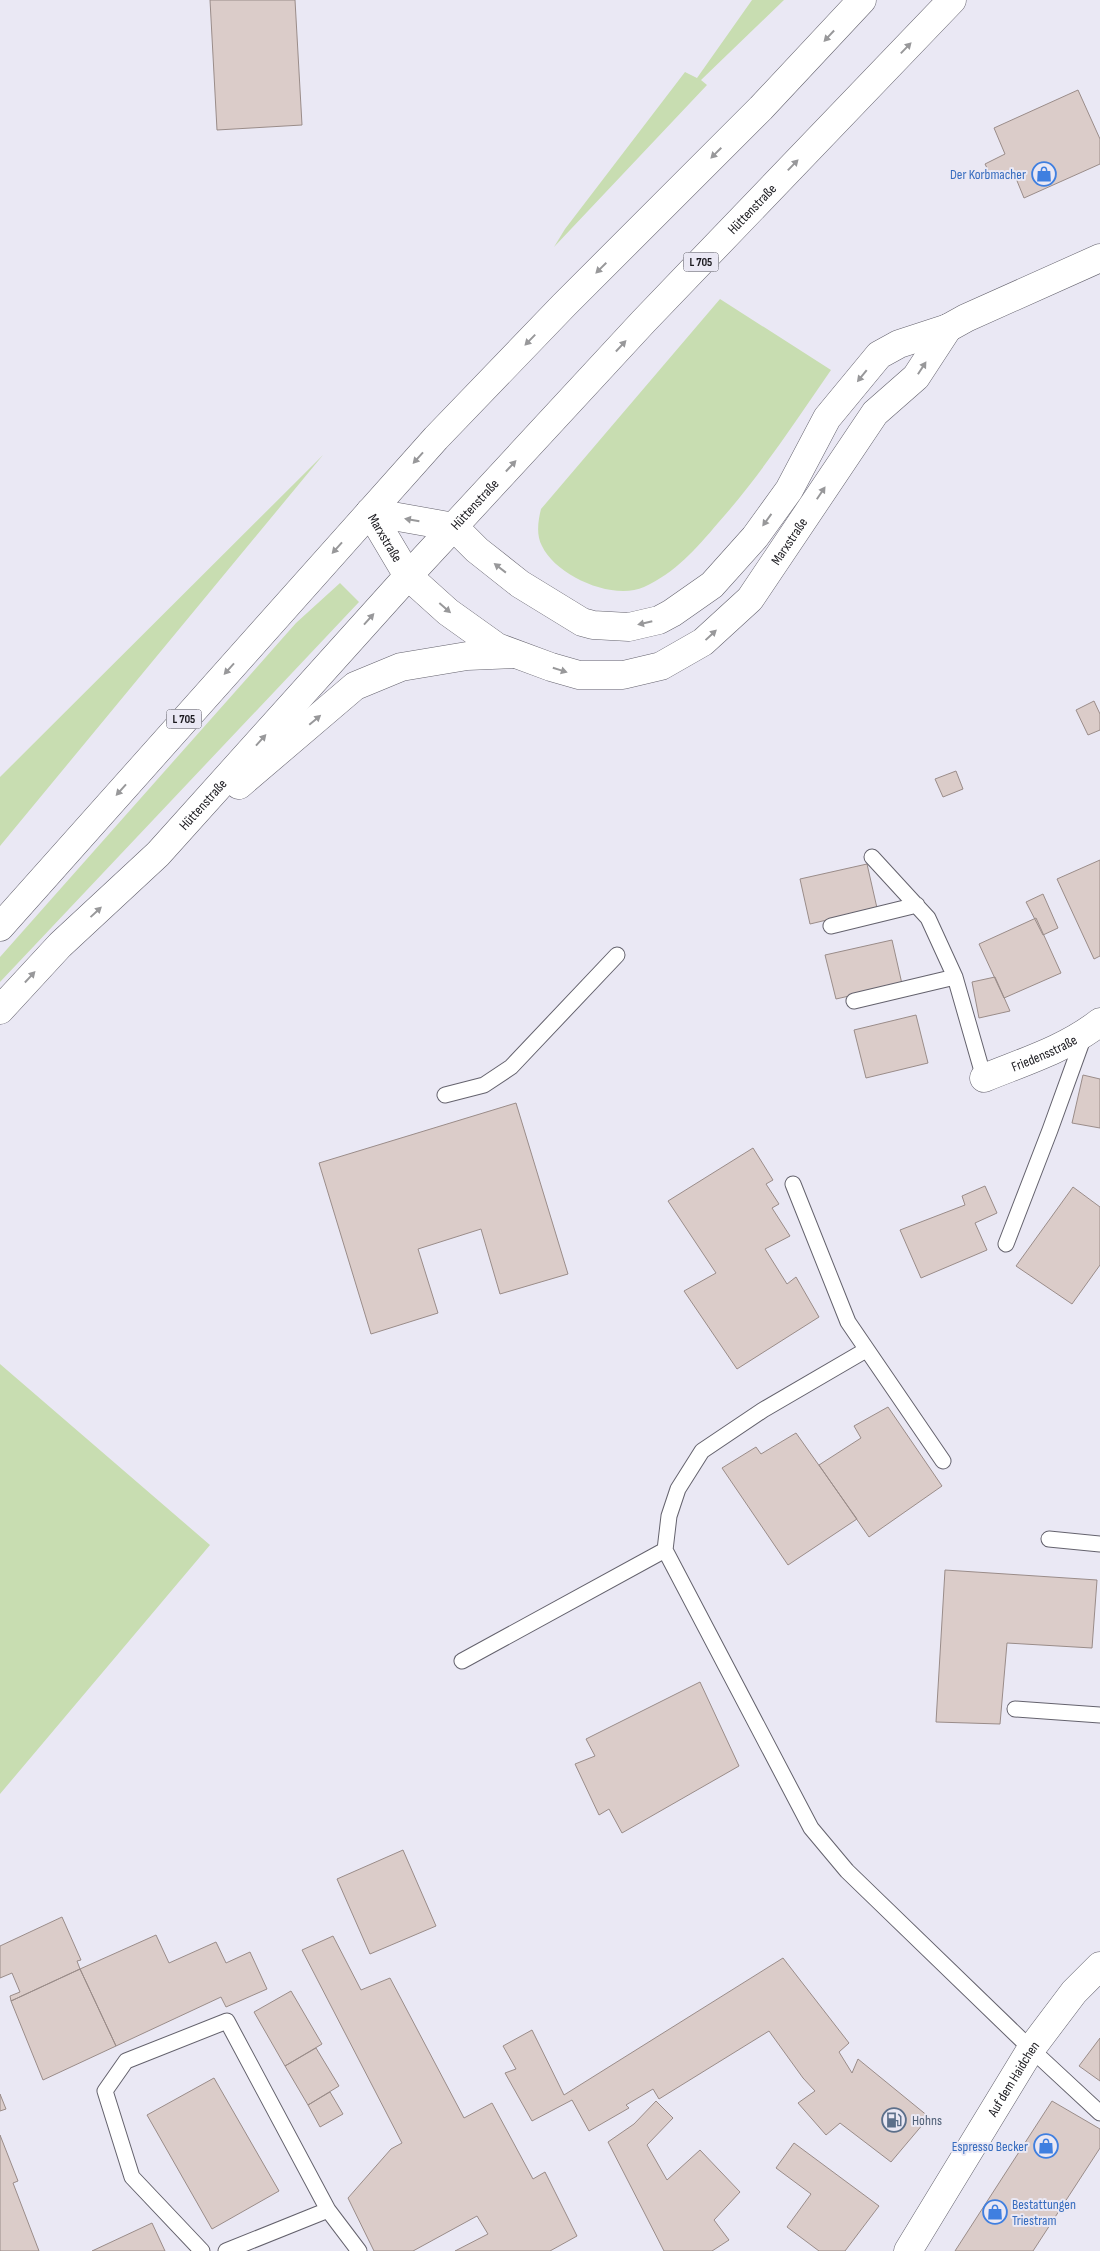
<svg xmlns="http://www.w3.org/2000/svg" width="1100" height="2251" font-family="'Sofia Sans Condensed',sans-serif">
<rect width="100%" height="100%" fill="#eae8f4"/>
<path fill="#c8ddb1" d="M 752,0 L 784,0 L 701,80 L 707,85 L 554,247 L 565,229 L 685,72 L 697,78 Z
M 720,299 L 831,370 C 795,422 760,476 718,523 C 696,549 675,573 644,587 C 613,601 556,576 542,546 C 536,535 538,521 541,509 Z
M 323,455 L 0,846 L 0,777 Z
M 340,583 L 359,602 L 0,982 L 0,957 L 296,623 Z
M 0,1364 L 210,1545 L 0,1794 Z"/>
<path fill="#dbccc9" stroke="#9a8c89" d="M 210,0 L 295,0 L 302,125 L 217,130 Z
M 1078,90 L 1100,139 L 1100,164 L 1024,198 L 1013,171 L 993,180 L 985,164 L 1005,154 L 994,128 Z
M 1094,701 L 1100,714 L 1100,730 L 1088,735 L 1076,710 Z
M 956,771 L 963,789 L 943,797 L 935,779 Z
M 1100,860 L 1100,956 L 1094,959 L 1057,879 Z
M 867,864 L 877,908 L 810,924 L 800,879 Z
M 1043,894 L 1058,928 L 1043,935 L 1026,902 Z
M 1036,918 L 1061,973 L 1004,998 L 979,944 Z
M 892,940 L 902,984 L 836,999 L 825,955 Z
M 995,977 L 1010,1011 L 979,1018 L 972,982 Z
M 916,1015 L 928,1063 L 866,1078 L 854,1030 Z
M 1083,1075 L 1100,1079 L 1100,1128 L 1072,1123 Z
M 516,1103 L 568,1274 L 500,1294 L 481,1229 L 418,1249 L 438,1313 L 371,1334 L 319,1163 Z
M 753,1148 L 773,1180 L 766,1184 L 779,1204 L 772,1208 L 790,1236 L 765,1249 L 787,1284 L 796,1277 L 819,1317 L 737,1369 L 684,1291 L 716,1273 L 668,1201 Z
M 985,1186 L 997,1213 L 975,1223 L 987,1250 L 921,1278 L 900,1230 L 965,1205 L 962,1196 Z
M 1073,1187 L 1100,1207 L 1100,1265 L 1072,1304 L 1016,1266 Z
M 888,1407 L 942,1486 L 869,1537 L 819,1465 L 861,1438 L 854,1426 Z
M 796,1433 L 857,1519 L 788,1565 L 722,1468 L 756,1447 L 761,1454 Z
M 945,1570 L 1097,1580 L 1092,1648 L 1007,1643 L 1000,1724 L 936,1722 Z
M 700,1682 L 739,1766 L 622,1833 L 609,1809 L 599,1815 L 575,1764 L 595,1756 L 586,1739 Z
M 403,1850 L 436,1926 L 370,1954 L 337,1879 Z
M 62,1917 L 81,1960 L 77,1961 L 80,1969 L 11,2001 L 10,1996 L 20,1992 L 12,1973 L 0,1978 L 0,1946 Z
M 156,1935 L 169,1963 L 216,1942 L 226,1963 L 250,1952 L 267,1989 L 226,2007 L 221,1997 L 116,2046 L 80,1969 Z
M 333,1936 L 361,1990 L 390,1978 L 464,2118 L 492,2103 L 533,2179 L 545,2172 L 577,2236 L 550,2251 L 455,2251 L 488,2234 L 477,2216 L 413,2251 L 374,2251 L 348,2198 L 391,2149 L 402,2143 L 302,1950 Z
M 783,1958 L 849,2043 L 839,2052 L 852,2073 L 858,2059 L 929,2117 L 891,2162 L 840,2123 L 826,2135 L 798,2103 L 815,2091 L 803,2078 L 769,2031 L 659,2099 L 653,2089 L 626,2105 L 629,2108 L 589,2131 L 572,2100 L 532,2121 L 505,2073 L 516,2069 L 503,2046 L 532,2030 L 564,2095 Z
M 80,1969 L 116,2046 L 43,2080 L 11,2001 Z
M 291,1991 L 322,2044 L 285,2066 L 254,2012 Z
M 1100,2038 L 1100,2081 L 1079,2066 Z
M 316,2048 L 339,2086 L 308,2105 L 285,2066 Z
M 214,2078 L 279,2191 L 212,2229 L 147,2115 Z
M 330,2092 L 343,2114 L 320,2127 L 308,2105 Z
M 0,2094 L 6,2109 L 0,2111 Z
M 656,2101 L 673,2118 L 647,2145 L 667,2180 L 700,2150 L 740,2192 L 714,2220 L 729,2240 L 712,2251 L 664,2251 L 608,2142 L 634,2124 Z
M 1052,2101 L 1100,2129 L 1100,2148 L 1033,2251 L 955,2251 Z
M 0,2135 L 18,2181 L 13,2183 L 39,2251 L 0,2251 Z
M 794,2143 L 879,2206 L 845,2251 L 819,2251 L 787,2227 L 811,2194 L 776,2168 Z
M 152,2223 L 165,2251 L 92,2251 Z"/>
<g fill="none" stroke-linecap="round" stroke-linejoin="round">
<g stroke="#64626d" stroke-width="17">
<path id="lane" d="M 872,857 L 928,918 L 955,977 L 984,1078
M 831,926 L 917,905
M 854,1001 L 955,977
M 445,1095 L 484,1085 L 511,1067 L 617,955
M 793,1184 L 848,1322 L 943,1461
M 1006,1244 L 1050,1130 L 1084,1036
M 866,1350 L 763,1410 L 702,1451 L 678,1489 L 669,1516 L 665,1550 L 811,1828 L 847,1871 L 1031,2049 L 1100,2113
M 1049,1539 L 1100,1544
M 462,1661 L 665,1550
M 1015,1709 L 1100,1715
M 328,2210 L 359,2251
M 202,2251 L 132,2177 L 105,2091 L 126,2061 L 227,2021 L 328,2210 L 226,2251"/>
</g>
<g stroke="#64626d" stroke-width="29">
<g id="street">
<path id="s1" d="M 984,1078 C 1023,1062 1066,1049 1100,1022"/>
<path id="s2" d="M 908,2251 L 1031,2049 L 1074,1992 L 1100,1966"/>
</g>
</g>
<g stroke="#64626d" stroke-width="29">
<g id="secondary">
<path d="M 370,512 L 454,527 L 477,550 L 520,584 L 582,622 L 593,625 L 629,627 L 659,620 L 672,613 L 712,585 L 755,537 L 789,490 L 827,418 L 879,355 L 899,344 L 948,328 L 966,318 L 1100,258"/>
<path id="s3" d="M 370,512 L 408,576 L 448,612 L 497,647 L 551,667 L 579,675 L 623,675 L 661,666 L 703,642 L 750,599 L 875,413 L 916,377 L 948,328"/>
</g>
</g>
<g stroke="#64626d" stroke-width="29">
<g id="primary">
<path d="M 239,785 L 355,686 L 401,667 L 467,656 L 514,654"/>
<path d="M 0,927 L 436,438 L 564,305 L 761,108 L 862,0"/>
<path id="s4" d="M 0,1010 L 60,945 L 158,854 L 408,576 L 643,322 L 952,0"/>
</g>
</g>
<use href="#lane" stroke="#fff" stroke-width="15"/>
<use href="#street" stroke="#fff" stroke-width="28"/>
<use href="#secondary" stroke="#fff" stroke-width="28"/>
<use href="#primary" stroke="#fff" stroke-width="28"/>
</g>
<defs><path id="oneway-solid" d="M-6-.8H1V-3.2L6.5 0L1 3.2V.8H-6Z" transform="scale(1.25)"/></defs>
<g fill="#98989a">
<use href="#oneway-solid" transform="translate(829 36) rotate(133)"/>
<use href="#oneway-solid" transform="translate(906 48) rotate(-46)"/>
<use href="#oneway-solid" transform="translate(716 153) rotate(135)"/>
<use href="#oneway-solid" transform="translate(793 165) rotate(-46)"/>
<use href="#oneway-solid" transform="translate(601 268) rotate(135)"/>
<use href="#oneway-solid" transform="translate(530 340) rotate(134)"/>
<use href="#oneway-solid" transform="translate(621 346) rotate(-47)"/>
<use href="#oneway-solid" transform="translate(922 368) rotate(-57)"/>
<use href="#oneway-solid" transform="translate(862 376) rotate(129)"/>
<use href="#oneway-solid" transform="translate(418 458) rotate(132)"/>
<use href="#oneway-solid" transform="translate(511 466) rotate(-47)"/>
<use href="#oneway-solid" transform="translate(821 493) rotate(-56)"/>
<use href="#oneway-solid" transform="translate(412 520) rotate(-170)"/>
<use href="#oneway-solid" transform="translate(767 520) rotate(126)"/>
<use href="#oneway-solid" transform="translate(337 548) rotate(132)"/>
<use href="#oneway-solid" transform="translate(500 568) rotate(-142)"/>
<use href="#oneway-solid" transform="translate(445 608) rotate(41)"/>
<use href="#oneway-solid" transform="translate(369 619) rotate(-48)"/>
<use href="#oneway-solid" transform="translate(645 623) rotate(167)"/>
<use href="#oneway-solid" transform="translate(711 635) rotate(-43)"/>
<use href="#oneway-solid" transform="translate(229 669) rotate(132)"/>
<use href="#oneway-solid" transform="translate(560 670) rotate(17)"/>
<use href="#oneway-solid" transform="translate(315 720) rotate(-40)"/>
<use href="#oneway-solid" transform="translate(261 740) rotate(-48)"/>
<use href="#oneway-solid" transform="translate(121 790) rotate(132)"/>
<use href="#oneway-solid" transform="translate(96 912) rotate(-43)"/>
<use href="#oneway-solid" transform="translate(30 977) rotate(-47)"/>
</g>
<defs>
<g id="shop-ring" transform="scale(1.25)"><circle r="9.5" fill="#eae8f4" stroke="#3f7fe0" stroke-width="1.5"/><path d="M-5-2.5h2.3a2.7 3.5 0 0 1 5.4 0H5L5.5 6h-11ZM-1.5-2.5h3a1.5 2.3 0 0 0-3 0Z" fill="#3f7fe0"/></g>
<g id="fuel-ring" transform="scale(1.25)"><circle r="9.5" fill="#eae8f4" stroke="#5c6f8a" stroke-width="1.5"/><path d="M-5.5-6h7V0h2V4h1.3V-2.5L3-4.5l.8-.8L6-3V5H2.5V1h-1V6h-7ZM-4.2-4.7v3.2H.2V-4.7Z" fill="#5c6f8a"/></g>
</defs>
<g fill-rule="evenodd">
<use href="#shop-ring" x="1044" y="174"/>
<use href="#fuel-ring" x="894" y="2120"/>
<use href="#shop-ring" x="1046" y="2146"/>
<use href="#shop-ring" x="995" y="2212"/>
</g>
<g text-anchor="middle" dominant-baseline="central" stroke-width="4" stroke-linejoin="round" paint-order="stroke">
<g fill="#eae8f4" stroke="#59585f" stroke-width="1">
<rect x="683.5" y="252.5" width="35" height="19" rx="4"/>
<rect x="166.5" y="709.5" width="35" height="19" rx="4"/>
</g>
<g font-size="12" font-weight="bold" fill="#1b1a1f">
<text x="701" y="262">L 705</text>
<text x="184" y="719">L 705</text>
</g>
<g font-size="14" fill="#366cbe" stroke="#eae8f4" text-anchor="end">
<text x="1026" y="174">Der Korbmacher</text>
<text x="1028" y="2146">Espresso Becker</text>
<text x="1012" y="2204" text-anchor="start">Bestattungen<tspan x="1012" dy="16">Triestram</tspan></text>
</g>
<g font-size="14" fill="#1b1a1f" stroke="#eae8f4">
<text stroke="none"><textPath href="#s4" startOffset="1099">Hüttenstraße</textPath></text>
<text stroke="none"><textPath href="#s4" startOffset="694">Hüttenstraße</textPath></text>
<text stroke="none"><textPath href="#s3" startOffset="30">Marxstraße</textPath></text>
<text stroke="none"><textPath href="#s3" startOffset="540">Marxstraße</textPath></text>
<text stroke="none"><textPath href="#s4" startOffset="289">Hüttenstraße</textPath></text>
<text stroke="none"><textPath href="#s1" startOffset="65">Friedensstraße</textPath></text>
<text stroke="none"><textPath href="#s2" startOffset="202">Auf dem Haidchen</textPath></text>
</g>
<g font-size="14" fill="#4e5e75" stroke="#eae8f4" text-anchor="start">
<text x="912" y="2120">Hohns</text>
</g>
</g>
</svg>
